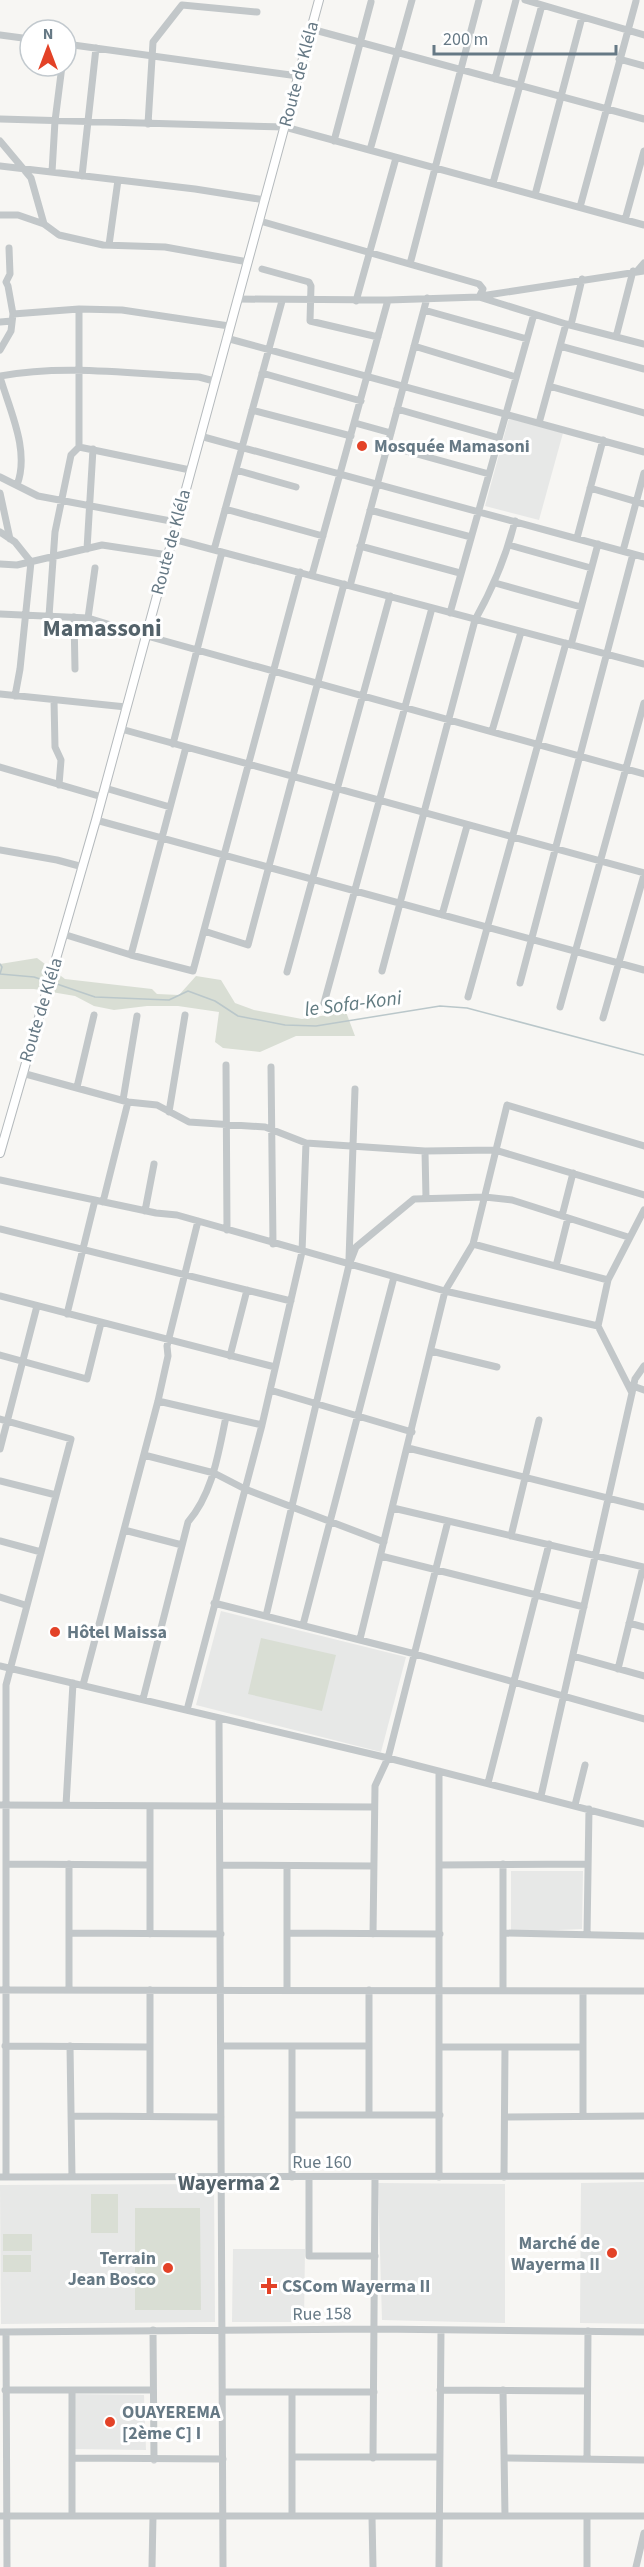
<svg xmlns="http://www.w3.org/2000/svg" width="644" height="2567" font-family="'Source Sans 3',sans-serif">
<rect width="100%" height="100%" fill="#f7f6f3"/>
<path fill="#e7e8e7" d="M 509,418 L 563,433 L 539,520 L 485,506 Z
M 221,1611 L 406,1657 L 381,1752 L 196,1705 Z
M 511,1871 L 583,1871 L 582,1929 L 511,1932 Z
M 644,2182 L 644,2324 L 580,2323 L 581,2183 Z
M 378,2183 L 505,2184 L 505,2323 L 382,2320 Z
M 214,2184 L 215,2322 L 1,2324 L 0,2185 Z
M 233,2249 L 305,2249 L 304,2322 L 232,2322 Z
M 74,2394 L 144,2395 L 146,2450 L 75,2449 Z"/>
<path fill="#d9ded4" d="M 37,958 L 65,979 L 152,989 L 157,994 L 179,995 L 196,976 L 221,980 L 235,1003 L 254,1010 L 302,1019 L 346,1012 L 355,1036 L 296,1036 L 260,1052 L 223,1048 L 215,1042 L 219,1012 L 178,1006 L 147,1006 L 114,1010 L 94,1006 L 75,996 L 34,989 L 0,989 L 0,964 Z
M 261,1638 L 336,1655 L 322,1711 L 248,1694 Z
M 91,2194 L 118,2194 L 118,2233 L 91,2233 Z
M 135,2208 L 200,2208 L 201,2310 L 135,2310 Z
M 3,2234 L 32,2234 L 32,2251 L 3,2251 Z
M 3,2255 L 31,2255 L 31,2272 L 3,2272 Z"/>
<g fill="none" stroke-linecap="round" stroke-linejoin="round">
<path stroke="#bac7ca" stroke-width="1.5" d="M 0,964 L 2,967 L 0,974
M 0,974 L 34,977 L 46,981
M 54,983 L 95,997 L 169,1000 L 188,991 L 215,1001 L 238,1016 L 285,1025 L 316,1026 L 440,1006 L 467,1008 L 644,1055"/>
<g stroke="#b5babd" stroke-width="10">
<path id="major" d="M 0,1153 L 96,820 L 319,0"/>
</g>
<path stroke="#c2c7c9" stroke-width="7" d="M 525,0 L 644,35
M 311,29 L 644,119
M 0,35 L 30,39
M 66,44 L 298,76
M 619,59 L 644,66
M 495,79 L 516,0
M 0,119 L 285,127 L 644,225
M 148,124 L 153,42 L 182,5 L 257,12
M 0,141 L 31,178 L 44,224
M 334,141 L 371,2
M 370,150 L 412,0
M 0,166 L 195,189 L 265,200
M 52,172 L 55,121 L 62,66
M 82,176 L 96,48
M 493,183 L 542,5
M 535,195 L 582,17
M 580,207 L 636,1
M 0,215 L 18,215 L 44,224 L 59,235 L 103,245 L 165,247 L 248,262
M 625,220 L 644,151
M 260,221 L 479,284 L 483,289 L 479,297
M 109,245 L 118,180
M 9,248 L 10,274 L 6,282 L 8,286 L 13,314
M 410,264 L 479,0
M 262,269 L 309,282 L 311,286 L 310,321 L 378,337
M 638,270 L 644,263
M 481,296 L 644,271
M 237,299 L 388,300 L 479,297 L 566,324 L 644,344
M 356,301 L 396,158
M 424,310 L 527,339
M 0,322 L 12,321
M 571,325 L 582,279
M 616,337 L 633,271
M 226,338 L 644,452
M 414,346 L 516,377
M 560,346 L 644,369
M 0,350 L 11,331 L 13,314 L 79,309 L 122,310 L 229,326
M 262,373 L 361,401
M 0,376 C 65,364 133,374 199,377 L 214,381
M 0,377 C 10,411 30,451 17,485
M 549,386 L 644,413
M 397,409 L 499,438
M 252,410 L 351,436
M 355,423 L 391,433
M 539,423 L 566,324
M 200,436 L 644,557
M 388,446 L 489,474
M 79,447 L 190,470
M 236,470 L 296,487
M 0,477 L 38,496 L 176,522
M 590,488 L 644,504
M 0,493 L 10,539
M 225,509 L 323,536
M 370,510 L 471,537
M 0,532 L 15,542 L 31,562 L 20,669 L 15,696
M 577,538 L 603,440
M 173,539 L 644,664
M 509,545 L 591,568
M 360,546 L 460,573
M 87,549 L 93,449
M 214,550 L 282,301
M 623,551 L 644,473
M 0,564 L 17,565 L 102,545 L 168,555
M 312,575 L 388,300
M 495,583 L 581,607
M 350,586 L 427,298
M 450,613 L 534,314
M 0,614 L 88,618 L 147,636 L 644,774
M 49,616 L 55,532 L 71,455 L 79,447 L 79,309
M 74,617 L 75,669
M 88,618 L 95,568
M 571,645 L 598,544
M 0,694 L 126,707
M 54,700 L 55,747 L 61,760 L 59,785
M 121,729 L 644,873
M 492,731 L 521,632
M 173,744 L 222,552
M 0,767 L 102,797
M 105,788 L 170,807
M 96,820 L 644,970
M 0,850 L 57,860 L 83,867
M 442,915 L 467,826
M 204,931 L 248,945 L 344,584
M 63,934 L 131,955 L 193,971 L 300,572
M 131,955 L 186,747
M 382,971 L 475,620 C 493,588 506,557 515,521
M 287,972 L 390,596
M 520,983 L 633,554
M 468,997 L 566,643
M 324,1003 L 432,608
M 560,1007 L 644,703
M 603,1018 L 644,875
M 226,1065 L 227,1230
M 271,1067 L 273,1244
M 22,1073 L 128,1102 L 157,1105 L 189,1122 L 265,1127 L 306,1143 L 425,1151 L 495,1150 L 644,1195
M 77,1087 L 94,1015
M 123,1100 L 137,1016
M 169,1112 L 185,1015
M 425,1151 L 426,1198
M 0,1180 L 156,1213 L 177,1215 L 445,1291 L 598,1326
M 103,1202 L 128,1102
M 145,1211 L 154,1164
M 562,1216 L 573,1173
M 0,1229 L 291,1301
M 349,1259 L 355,1089
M 556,1266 L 568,1218
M 608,1280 L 473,1244 L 507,1105 L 644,1146
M 0,1296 L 275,1367
M 67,1314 L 95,1200
M 431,1351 L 497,1367
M 0,1355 L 87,1379 L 101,1323
M 230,1356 L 247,1290
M 630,1385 L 644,1390
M 270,1390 L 412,1432
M 632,1393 L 598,1326 L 608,1280 L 644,1210
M 158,1401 L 262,1425
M 0,1419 L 71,1439 L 6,1685 L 6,2177
M 408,1448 L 644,1507
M 0,1449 L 37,1306
M 144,1455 L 214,1473 L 245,1489 L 384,1542
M 0,1481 L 56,1495
M 393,1508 L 644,1567
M 124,1530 L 182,1545
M 511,1536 L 539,1420
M 0,1541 L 41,1552
M 381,1556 L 584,1607
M 0,1597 L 25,1605
M 214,1603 L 415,1654 L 644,1719
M 266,1616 L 349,1265 L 356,1247 L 414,1199 L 485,1197 L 512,1200 L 628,1237
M 629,1623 L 644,1627
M 303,1625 L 394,1277
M 360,1639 L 445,1291 L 473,1244
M 573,1656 L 644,1676
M 0,1666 L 388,1758 L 644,1824
M 618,1669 L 643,1567
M 83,1685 L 158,1401 L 168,1356 L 167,1346 L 198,1221
M 143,1699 L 188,1522 C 213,1493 218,1454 226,1417
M 187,1710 L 262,1425 L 302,1252 L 306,1143
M 219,1719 L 223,2567
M 488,1783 L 549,1544
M 541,1796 L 632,1393 L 635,1379 L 644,1366
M 0,1805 L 374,1807
M 66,1805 L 73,1683
M 575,1805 L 585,1765
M 6,1864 L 150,1865
M 221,1865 L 374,1866
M 440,1865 L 587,1864
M 69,1933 L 221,1934
M 287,1933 L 440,1934
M 503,1933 L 644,1936
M 150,1934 L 150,1806
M 373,1934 L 375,1786 L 388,1758 L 448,1521
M 587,1934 L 589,1809
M 69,1989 L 69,1864
M 0,1990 L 644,1991
M 287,1990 L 287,1866
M 503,1990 L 503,1864
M 5,2046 L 150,2047
M 70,2046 L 72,2177
M 222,2046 L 369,2046
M 440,2047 L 583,2047
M 369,2114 L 369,1990
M 293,2115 L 440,2115
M 71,2116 L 221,2117
M 150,2116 L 150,1990
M 583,2116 L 583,1991
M 505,2117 L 644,2116
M 0,2177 L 644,2176
M 292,2177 L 292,2046
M 309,2177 L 309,2256 L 375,2256
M 439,2177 L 439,1771
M 504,2177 L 505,2047
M 153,2330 L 154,2460
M 0,2332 L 375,2329 L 644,2332
M 6,2332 L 7,2567
M 5,2390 L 153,2390
M 72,2390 L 72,2516
M 440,2390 L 587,2391
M 503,2390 L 505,2516
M 223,2392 L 374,2392
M 292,2457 L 439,2457
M 72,2458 L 223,2459
M 373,2458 L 375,2177
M 504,2458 L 644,2460
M 587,2459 L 588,2331
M 0,2516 L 644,2516
M 292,2516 L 292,2392
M 587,2516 L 587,2567
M 372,2517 L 373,2567
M 152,2567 L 153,2516
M 439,2567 L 441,2330
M 636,2567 L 644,2533"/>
<use href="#major" stroke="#fff" stroke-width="8"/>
</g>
<g fill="#e34227" stroke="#fff" stroke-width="2">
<circle cx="362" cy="446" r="6"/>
<circle cx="55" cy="1632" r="6"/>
<circle cx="612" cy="2253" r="6"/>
<circle cx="168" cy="2268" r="6"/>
<path d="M266 2277h6v6h6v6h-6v6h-6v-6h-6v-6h6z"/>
<circle cx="110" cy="2422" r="6"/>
</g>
<g text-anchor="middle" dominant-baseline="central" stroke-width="6" stroke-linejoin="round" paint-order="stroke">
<g font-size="18" fill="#667985" stroke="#fff">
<text transform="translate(299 74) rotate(-75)">Route de Kléla</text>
<text transform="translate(171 542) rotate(-75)">Route de Kléla</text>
<text transform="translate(41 1010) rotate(-73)">Route de Kléla</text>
<text x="322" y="2162">Rue 160</text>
<text transform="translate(322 2314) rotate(-1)">Rue 158</text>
</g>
<g font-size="18" font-weight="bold" fill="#667985" stroke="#fff" text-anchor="start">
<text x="374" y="446">Mosquée Mamasoni</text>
<text x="67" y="1632">Hôtel Maissa</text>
<text x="600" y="2243" text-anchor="end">Marché de<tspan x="600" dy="21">Wayerma II</tspan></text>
<text x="156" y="2258" text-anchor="end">Terrain<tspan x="156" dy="21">Jean Bosco</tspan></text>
<text x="282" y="2286">CSCom Wayerma II</text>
<text x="122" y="2412">OUAYEREMA<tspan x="122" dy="21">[2ème C] I</tspan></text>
</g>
<g font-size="20" font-style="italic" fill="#617b81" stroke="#fff">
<text transform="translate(353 1004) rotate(-7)">le Sofa-Koni</text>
</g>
<g font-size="21" font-weight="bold" fill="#53626a" stroke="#fff">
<text x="229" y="2183">Wayerma 2</text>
</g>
<g font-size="24" font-weight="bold" fill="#53626a" stroke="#fff">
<text x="102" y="628">Mamassoni</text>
</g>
</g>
<g transform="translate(48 48)"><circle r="28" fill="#ffffff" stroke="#c2c9ce" stroke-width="1.5"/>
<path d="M0-4.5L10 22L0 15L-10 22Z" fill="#e34227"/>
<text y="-9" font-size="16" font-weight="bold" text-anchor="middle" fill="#667985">N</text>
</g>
<path d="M434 45v9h182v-9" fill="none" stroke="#667985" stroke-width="3"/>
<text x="443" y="45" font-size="18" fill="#667985" stroke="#ffffff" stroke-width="4.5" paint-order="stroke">200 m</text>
</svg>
